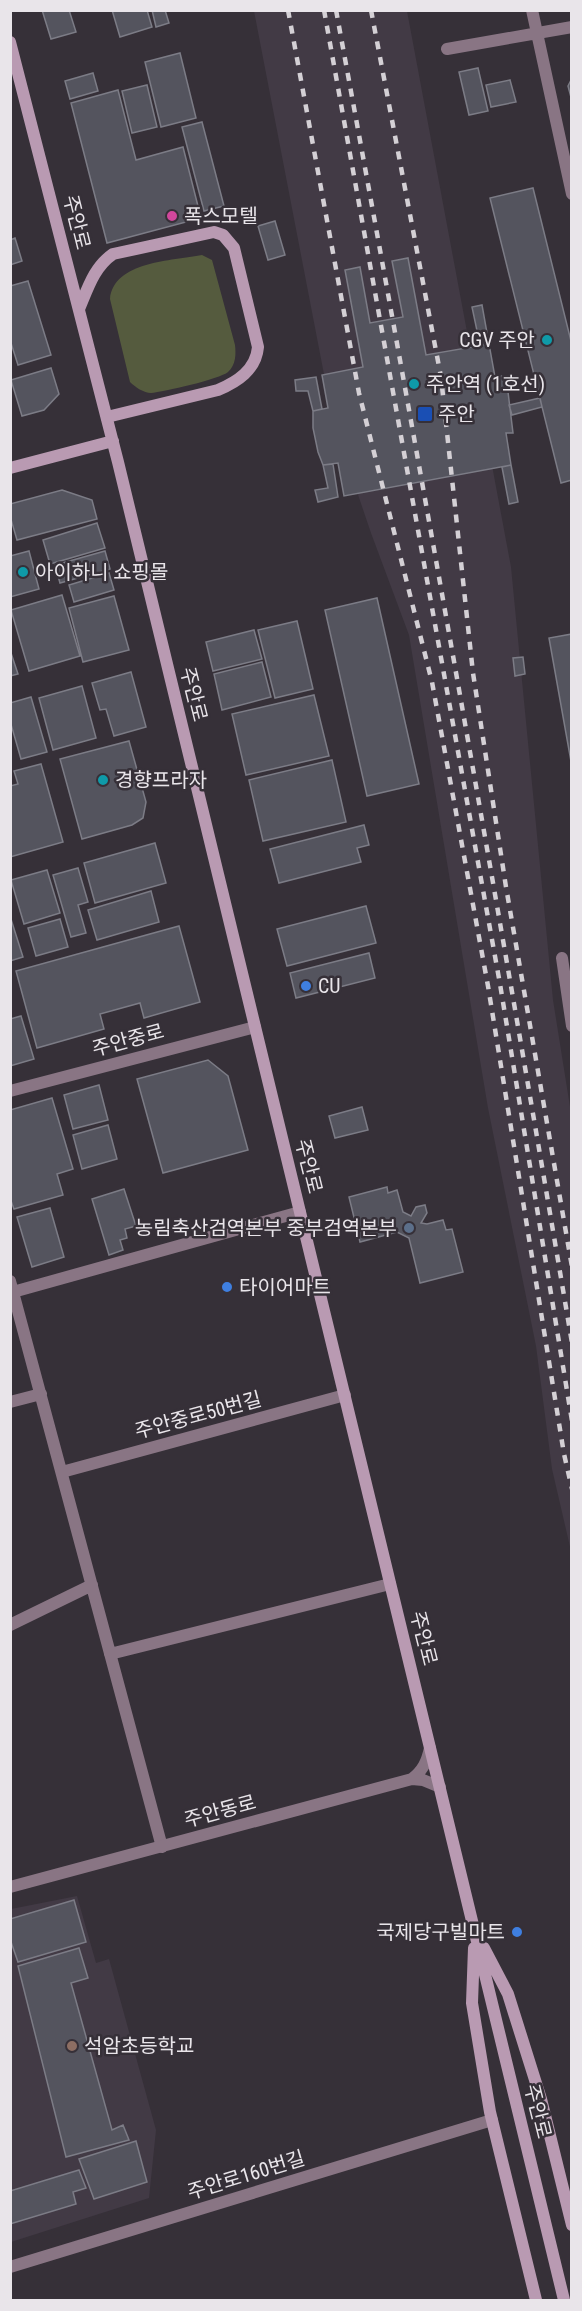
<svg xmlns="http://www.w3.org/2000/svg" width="582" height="2311" font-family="'Roboto Condensed','Noto Sans KR',sans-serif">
<rect width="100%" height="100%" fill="#363038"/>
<path fill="#423a45" d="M 254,11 L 407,11 L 511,567 L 553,1000 L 571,1113 L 571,1551 L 552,1469 L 536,1346 L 488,1108 L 409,635 L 371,533 L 333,421 Z
M 77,1896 L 96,1963 L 109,1959 L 156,2130 L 149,2198 L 11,2242 L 11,1909 Z"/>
<path fill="#555b3e" d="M 202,255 L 212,260 L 235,345 C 236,354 236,365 228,372 C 220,379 163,392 151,393 C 144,393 135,387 130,382 L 110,299 C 114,261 172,261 202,255 Z"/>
<path fill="#54545e" stroke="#7c7c86" stroke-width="1.5" d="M 42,10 L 69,10 L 76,32 L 51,39 Z
M 112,10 L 147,10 L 152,27 L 120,37 Z
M 152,10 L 165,10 L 169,23 L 156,27 Z
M 180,53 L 196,118 L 161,127 L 145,62 Z
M 478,68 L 488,111 L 469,115 L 459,72 Z
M 93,73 L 98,91 L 70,99 L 65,81 Z
M 572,78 L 572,101 L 568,86 Z
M 510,80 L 516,102 L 491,107 L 486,85 Z
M 147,85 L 157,127 L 132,133 L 122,91 Z
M 118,90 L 136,160 L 183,147 L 201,218 L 107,243 L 71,103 Z
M 202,122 L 224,206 L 204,211 L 182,127 Z
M 533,188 L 572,345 L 572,480 L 561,483 L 490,198 Z
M 275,221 L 285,255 L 268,260 L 258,226 Z
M 15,238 L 22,261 L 10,265 L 10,240 Z
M 408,258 L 426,355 L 489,344 L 495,377 L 502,376 L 508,392 L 513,433 L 506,433 L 511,465 L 344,496 L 338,463 L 323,465 L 318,452 L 313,428 L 313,411 L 328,408 L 322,375 L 363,367 L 345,270 L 360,267 L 370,323 L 403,317 L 392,261 Z
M 28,281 L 51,355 L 18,365 L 10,340 L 10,286 Z
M 482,305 L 489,344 L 480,345 L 472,307 Z
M 51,368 L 59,394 L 44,410 L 22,416 L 11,380 Z
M 316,377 L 322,409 L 313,411 L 308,391 L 296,391 L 295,380 Z
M 540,398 L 542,407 L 512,415 L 509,405 Z
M 333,464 L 338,497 L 318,502 L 315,490 L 328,488 L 323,465 Z
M 511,465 L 518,502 L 509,504 L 502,467 Z
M 62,490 L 92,500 L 97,519 L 17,540 L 10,516 L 10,504 Z
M 97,523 L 105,548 L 50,564 L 43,540 Z
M 29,551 L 39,589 L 10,597 L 10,556 Z
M 105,551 L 110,569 L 60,583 L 55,565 Z
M 109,573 L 114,590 L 74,602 L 69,585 Z
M 62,595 L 80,656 L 29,671 L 11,610 Z
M 114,596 L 129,650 L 83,662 L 69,608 Z
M 377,598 L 419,784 L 367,796 L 325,610 Z
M 297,621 L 313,689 L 275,698 L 258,630 Z
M 254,630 L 262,659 L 213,671 L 206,642 Z
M 572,634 L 572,767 L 549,638 Z
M 10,650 L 18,674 L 10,676 Z
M 523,657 L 525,674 L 515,676 L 513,658 Z
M 262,662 L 271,697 L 222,710 L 214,674 Z
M 131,672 L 146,727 L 114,736 L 106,709 L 100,710 L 92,683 Z
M 82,686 L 96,738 L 53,750 L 39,698 Z
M 314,695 L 329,756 L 246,775 L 232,714 Z
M 31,697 L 47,752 L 21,759 L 10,721 L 10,703 Z
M 129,741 L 146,802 L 143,818 L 132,825 L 82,839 L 60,759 Z
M 332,760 L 346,822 L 263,841 L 249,780 Z
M 41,764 L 63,842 L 10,857 L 10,786 L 18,784 L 14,771 Z
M 364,825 L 369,845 L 357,848 L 361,862 L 279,883 L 270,849 Z
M 155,843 L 166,883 L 95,903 L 84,863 Z
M 78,868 L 88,902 L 78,905 L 86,933 L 71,937 L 53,875 Z
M 47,870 L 60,913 L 24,924 L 11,880 Z
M 151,891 L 159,922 L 97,940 L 88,910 Z
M 366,906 L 376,943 L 287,966 L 277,929 Z
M 10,916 L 23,957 L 10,961 Z
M 60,919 L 68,947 L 36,956 L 28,928 Z
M 179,926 L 200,1002 L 144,1018 L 140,1003 L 100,1014 L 104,1029 L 37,1048 L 16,971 Z
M 369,953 L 375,978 L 296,998 L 290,973 Z
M 21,1016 L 34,1059 L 10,1066 L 10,1019 Z
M 208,1060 L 228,1076 L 248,1150 L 163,1173 L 137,1079 Z
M 99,1085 L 108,1120 L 73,1129 L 64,1095 Z
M 52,1098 L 73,1169 L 57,1174 L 63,1195 L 14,1209 L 10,1198 L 10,1110 Z
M 362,1107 L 368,1130 L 335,1138 L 329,1116 Z
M 108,1125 L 117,1159 L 82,1169 L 73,1135 Z
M 387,1187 L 388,1193 L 397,1190 L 403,1212 L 411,1216 L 416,1207 L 425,1205 L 427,1213 L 421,1223 L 427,1224 L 443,1220 L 446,1230 L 452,1229 L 463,1272 L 420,1283 L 409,1238 L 397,1232 L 360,1242 L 349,1197 Z
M 124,1189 L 136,1226 L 125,1229 L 127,1238 L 120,1240 L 123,1250 L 109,1255 L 92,1199 Z
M 50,1208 L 64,1257 L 32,1267 L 17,1217 Z
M 74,1900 L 86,1942 L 18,1962 L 10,1939 L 10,1919 Z
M 79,1948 L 88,1978 L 71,1983 L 112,2130 L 123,2125 L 129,2140 L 66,2157 L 18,1966 Z
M 136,2141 L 147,2182 L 94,2199 L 79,2159 Z
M 79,2170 L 86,2188 L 73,2192 L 76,2204 L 10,2224 L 10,2191 Z"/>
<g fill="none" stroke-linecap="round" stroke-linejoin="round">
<path stroke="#897584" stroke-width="12" d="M 532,10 L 572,194
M 447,49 L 572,27
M 562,958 L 572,1026
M 10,1281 L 162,1847
M 13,1292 L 300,1212
M 10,1402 L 41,1394
M 62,1472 L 345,1395
M 10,1625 L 92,1585
M 110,1654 L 390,1584
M 10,2267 L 492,2120"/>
<path stroke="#897584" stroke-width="12" d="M 10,1091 L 255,1027
M 412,1779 C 423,1770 427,1762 430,1748
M 10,1887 L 412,1779 L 423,1780 L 440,1787"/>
<path stroke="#b99ab2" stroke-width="12" d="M 10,42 L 118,462 L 564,2300
M 79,309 C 88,288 94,267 113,254 L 214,232 L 223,235 L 234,248 L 258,347 C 256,370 237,382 218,390 L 107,417
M 10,468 L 113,441
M 474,1948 L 472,2003 L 490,2112 L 536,2300
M 484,1948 L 508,1994 L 541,2099 L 572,2225"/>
<path stroke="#d4d0d5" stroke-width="4.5" stroke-dasharray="8 8" stroke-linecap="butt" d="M 288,10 L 359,393 L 432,682 L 488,986 L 564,1454 L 572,1489
M 324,10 L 500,984 L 572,1421
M 336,10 C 418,454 497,898 572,1343
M 371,10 L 441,377 L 473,673 L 506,887 L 572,1267"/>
</g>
<circle fill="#d1479c" stroke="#363038" stroke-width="2" cx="172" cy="216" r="6"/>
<g fill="#0f9aa8" stroke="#363038" stroke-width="2">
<circle cx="547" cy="340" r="6"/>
<circle cx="414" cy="384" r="6"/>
<circle cx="23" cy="572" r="6"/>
<circle cx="103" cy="780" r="6"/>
</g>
<rect fill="#1a4fb4" stroke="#363038" stroke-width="2" x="417" y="406" width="16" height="16" rx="3"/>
<g fill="#3f7fe0" stroke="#363038" stroke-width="2">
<circle cx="306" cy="986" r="6"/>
<circle cx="227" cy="1287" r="6"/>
<circle cx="517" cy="1932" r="6"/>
</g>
<circle fill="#5c6f8a" stroke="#363038" stroke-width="2" cx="409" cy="1228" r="6"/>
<circle fill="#8d6e63" stroke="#363038" stroke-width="2" cx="72" cy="2046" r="6"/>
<g text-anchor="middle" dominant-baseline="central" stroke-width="5" stroke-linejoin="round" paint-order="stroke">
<g font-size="20" fill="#e9e5ea" stroke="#363038" text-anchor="start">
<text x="184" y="216">폭스모텔</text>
<text x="535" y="340" text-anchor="end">CGV 주안</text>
<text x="426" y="384">주안역 (1호선)</text>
<text x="438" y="414">주안</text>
<text x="35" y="572">아이하니 쇼핑몰</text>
<text x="115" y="780">경향프라자</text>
<text x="318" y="986">CU</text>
<text x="397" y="1228" text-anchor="end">농림축산검역본부 중부검역본부</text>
<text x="239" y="1287">타이어마트</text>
<text x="505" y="1932" text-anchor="end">국제당구빌마트</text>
<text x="84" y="2046">석암초등학교</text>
</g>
<g font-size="20" fill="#e9e5ea" stroke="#363038">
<text transform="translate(77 222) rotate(76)">주안로</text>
<text transform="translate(194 694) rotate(76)">주안로</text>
<text transform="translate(128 1040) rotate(-15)">주안중로</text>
<text transform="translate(309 1166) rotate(76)">주안로</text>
<text transform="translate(198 1415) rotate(-15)">주안중로50번길</text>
<text transform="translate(424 1638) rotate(76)">주안로</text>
<text transform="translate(220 1811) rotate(-15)">주안동로</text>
<text transform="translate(538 2111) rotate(76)">주안로</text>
<text transform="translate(246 2175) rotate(-17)">주안로160번길</text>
</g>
</g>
<rect width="582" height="2311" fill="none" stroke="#e9e5ea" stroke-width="24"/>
</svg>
